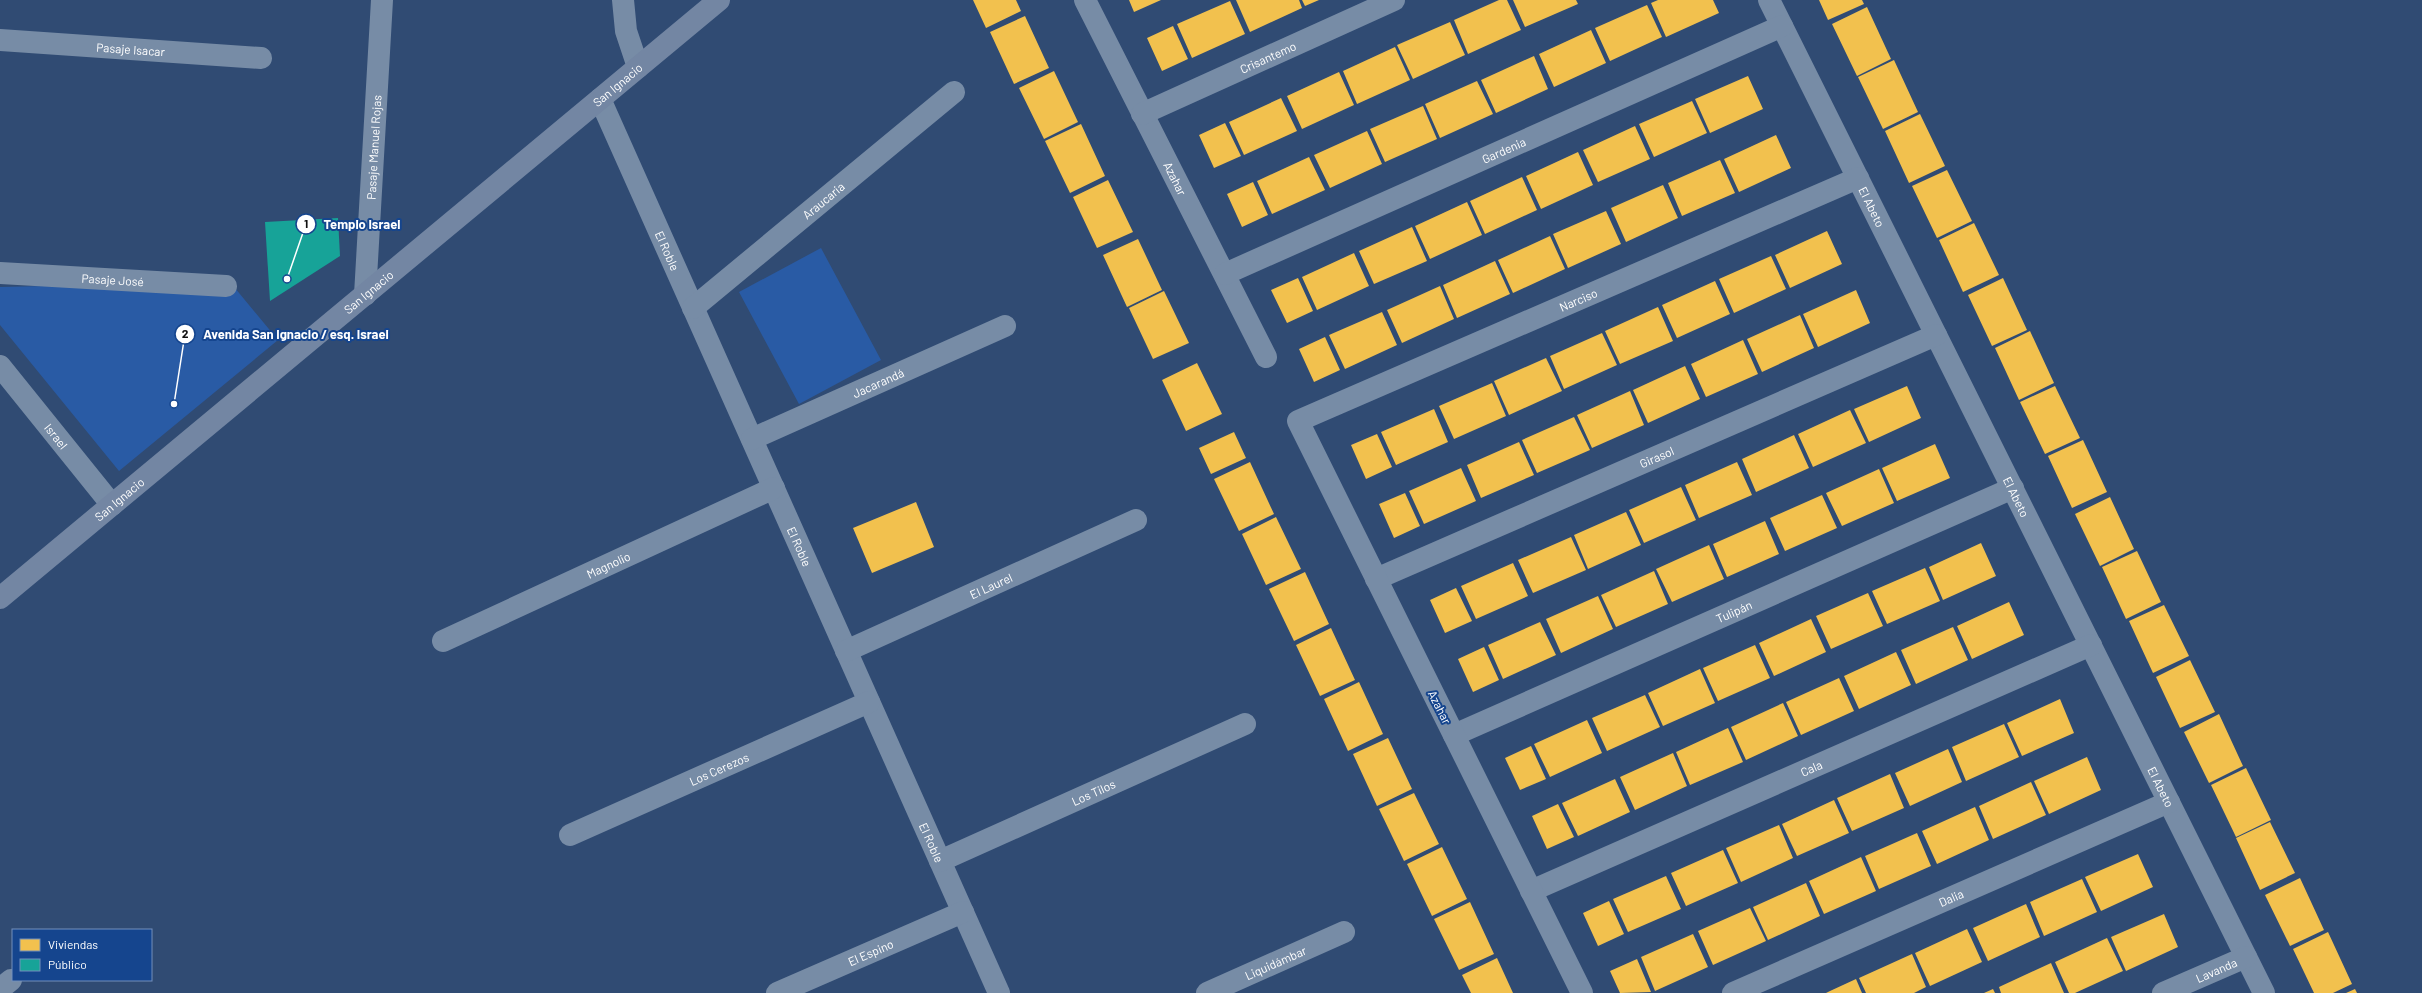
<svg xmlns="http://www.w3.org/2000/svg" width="2422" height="993" font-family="Barlow,sans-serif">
<rect width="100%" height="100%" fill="#304b73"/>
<path fill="#295ba5" d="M 821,248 L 881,360 L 799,404 L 739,292 Z
M 230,282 L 278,340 L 119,471 L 0,325 L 0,287 Z"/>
<path fill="#f2c14e" d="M 973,0 L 1016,0 L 1021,11 L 986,28 Z
M 1129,0 L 1161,0 L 1134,12 Z
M 1236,0 L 1299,0 L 1302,8 L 1250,32 Z
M 1302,0 L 1319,0 L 1305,6 Z
M 1499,0 L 1507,0 L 1521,30 L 1468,54 L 1454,20 Z
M 1513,0 L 1576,0 L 1578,4 L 1525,27 Z
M 1658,0 L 1713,0 L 1719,13 L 1666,37 L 1651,3 Z
M 1819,0 L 1862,0 L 1864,4 L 1828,20 Z
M 1230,1 L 1245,34 L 1192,58 L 1177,24 Z
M 1647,5 L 1662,37 L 1610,61 L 1595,28 Z
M 1867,7 L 1891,59 L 1857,76 L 1832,24 Z
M 1025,16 L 1049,68 L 1014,84 L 990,32 Z
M 1450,22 L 1465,55 L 1413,79 L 1397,45 Z
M 1173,26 L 1188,59 L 1162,71 L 1147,38 Z
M 1591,30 L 1606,63 L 1554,87 L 1539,54 Z
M 1395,47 L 1410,80 L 1357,104 L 1343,71 Z
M 1534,56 L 1548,89 L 1496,113 L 1481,80 Z
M 1894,60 L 1918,112 L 1883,129 L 1858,77 Z
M 1054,71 L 1078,122 L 1044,139 L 1019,88 Z
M 1339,72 L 1354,105 L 1302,129 L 1287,96 Z
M 1748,76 L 1763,109 L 1710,133 L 1695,99 Z
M 1477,81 L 1493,114 L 1440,138 L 1425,104 Z
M 1281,98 L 1297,131 L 1244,155 L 1229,122 Z
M 1692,101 L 1707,133 L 1654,157 L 1639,124 Z
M 1423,106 L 1437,139 L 1385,162 L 1370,129 Z
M 1920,114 L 1945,166 L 1909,183 L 1885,131 Z
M 1225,123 L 1241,156 L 1214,168 L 1199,135 Z
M 1081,124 L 1105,176 L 1070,193 L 1045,141 Z
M 1635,126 L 1650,159 L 1598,182 L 1583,150 Z
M 1367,131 L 1382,164 L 1330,188 L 1314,155 Z
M 1776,135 L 1791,168 L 1739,192 L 1724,159 Z
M 1578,152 L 1593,185 L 1541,209 L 1526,176 Z
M 1309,157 L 1325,190 L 1272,214 L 1257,181 Z
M 1720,160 L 1735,193 L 1682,216 L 1668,183 Z
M 1947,170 L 1972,221 L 1937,238 L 1912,186 Z
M 1522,177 L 1537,210 L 1485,234 L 1470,201 Z
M 1108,180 L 1133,232 L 1097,248 L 1073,197 Z
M 1253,182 L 1268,215 L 1242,227 L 1227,194 Z
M 1663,185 L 1678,218 L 1626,242 L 1611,208 Z
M 1467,202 L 1482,235 L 1430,259 L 1415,226 Z
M 1606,211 L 1621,244 L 1568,268 L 1553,234 Z
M 1974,223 L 1999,275 L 1963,292 L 1939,240 Z
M 1412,227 L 1427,261 L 1374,284 L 1359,251 Z
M 1827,231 L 1842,264 L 1790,288 L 1775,255 Z
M 1550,236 L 1565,269 L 1513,293 L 1498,260 Z
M 1138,239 L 1162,290 L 1127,307 L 1103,255 Z
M 1354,253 L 1369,286 L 1317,310 L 1302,277 Z
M 1771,256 L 1786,289 L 1734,313 L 1719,279 Z
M 1495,261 L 1510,294 L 1457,318 L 1443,285 Z
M 1298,278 L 1313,311 L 1287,323 L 1271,290 Z
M 2003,278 L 2027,330 L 1992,346 L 1968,295 Z
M 1715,281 L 1730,314 L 1677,338 L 1662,305 Z
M 1440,286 L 1454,319 L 1402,343 L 1387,310 Z
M 1856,290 L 1870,323 L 1818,347 L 1803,314 Z
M 1164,291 L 1189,343 L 1153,359 L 1129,308 Z
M 1658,307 L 1673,341 L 1620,364 L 1605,331 Z
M 1382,312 L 1397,345 L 1345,369 L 1329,335 Z
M 1800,315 L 1814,348 L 1762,372 L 1747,339 Z
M 2030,331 L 2054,383 L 2019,400 L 1995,348 Z
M 1602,333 L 1617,365 L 1564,389 L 1550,356 Z
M 1325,337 L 1340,370 L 1314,382 L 1299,349 Z
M 1743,340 L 1758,374 L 1706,397 L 1691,364 Z
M 1546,358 L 1562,391 L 1509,415 L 1494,381 Z
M 1197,363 L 1222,414 L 1186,431 L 1162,380 Z
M 1685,366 L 1700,399 L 1648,423 L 1633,390 Z
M 1492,383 L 1506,416 L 1454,439 L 1439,406 Z
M 1907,386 L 1921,418 L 1869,442 L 1854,409 Z
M 2055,386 L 2080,438 L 2045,454 L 2020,402 Z
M 1630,391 L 1644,425 L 1592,448 L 1577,415 Z
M 1434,409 L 1448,442 L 1396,465 L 1381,432 Z
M 1850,410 L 1866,443 L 1813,467 L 1798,434 Z
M 1574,417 L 1590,450 L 1537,473 L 1522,440 Z
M 1234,432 L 1246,458 L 1211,474 L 1199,448 Z
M 1377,434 L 1392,467 L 1366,479 L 1351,445 Z
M 1794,435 L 1809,468 L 1756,492 L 1742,459 Z
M 2083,440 L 2107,492 L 2072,508 L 2048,456 Z
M 1519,442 L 1534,475 L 1481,498 L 1467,465 Z
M 1935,444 L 1950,478 L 1897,501 L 1882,468 Z
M 1250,462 L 1274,514 L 1239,531 L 1214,479 Z
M 1737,462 L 1752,495 L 1699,518 L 1685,485 Z
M 1461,468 L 1476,501 L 1424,524 L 1409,491 Z
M 1879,469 L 1894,503 L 1842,526 L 1826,493 Z
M 1681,487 L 1696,520 L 1644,543 L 1629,510 Z
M 1405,493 L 1420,526 L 1394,538 L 1379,504 Z
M 1822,495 L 1837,528 L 1785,551 L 1770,518 Z
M 2110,497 L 2134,549 L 2100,566 L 2075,514 Z
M 916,502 L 934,547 L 872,573 L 853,528 Z
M 1626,512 L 1641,545 L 1588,569 L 1574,535 Z
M 1276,517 L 1301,569 L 1266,585 L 1242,534 Z
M 1765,521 L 1779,554 L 1727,577 L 1713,544 Z
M 1571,537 L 1586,570 L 1533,593 L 1518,560 Z
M 1981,543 L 1996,576 L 1943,600 L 1929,567 Z
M 1709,545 L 1724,579 L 1672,602 L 1656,569 Z
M 2137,551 L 2161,602 L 2126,619 L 2102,567 Z
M 1513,563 L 1528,596 L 1476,619 L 1461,586 Z
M 1925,568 L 1940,601 L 1887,624 L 1872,591 Z
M 1654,571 L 1668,604 L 1616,627 L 1601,595 Z
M 1305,572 L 1329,624 L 1294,641 L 1269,589 Z
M 1456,588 L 1472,621 L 1445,633 L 1430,600 Z
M 1868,593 L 1883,626 L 1831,649 L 1816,616 Z
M 1598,596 L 1613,629 L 1561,653 L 1546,619 Z
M 2009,602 L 2024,635 L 1972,659 L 1957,626 Z
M 2164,605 L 2189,656 L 2153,673 L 2129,621 Z
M 1811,619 L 1826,652 L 1774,676 L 1759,643 Z
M 1540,622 L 1556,655 L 1503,679 L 1488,645 Z
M 1953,627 L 1968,660 L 1916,684 L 1901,650 Z
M 1331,628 L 1355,680 L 1320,696 L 1296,645 Z
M 1755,645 L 1770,678 L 1718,701 L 1703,668 Z
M 1484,647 L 1499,680 L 1473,692 L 1458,659 Z
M 1896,652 L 1911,685 L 1859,709 L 1844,676 Z
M 2190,660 L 2215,712 L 2180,728 L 2156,677 Z
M 1700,669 L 1715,703 L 1663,726 L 1648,693 Z
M 1839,678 L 1854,711 L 1801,735 L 1786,702 Z
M 1359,682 L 1383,734 L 1348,751 L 1324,699 Z
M 1645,695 L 1660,727 L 1607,751 L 1592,718 Z
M 2060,699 L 2074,733 L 2022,756 L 2007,723 Z
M 1783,703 L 1798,736 L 1746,760 L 1731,727 Z
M 2219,714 L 2243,766 L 2209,783 L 2184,732 Z
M 1587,720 L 1602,753 L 1550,777 L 1534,744 Z
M 2004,724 L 2019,757 L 1966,781 L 1952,747 Z
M 1728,728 L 1743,762 L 1690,785 L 1676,752 Z
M 1388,738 L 1412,789 L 1377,806 L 1353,754 Z
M 1531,746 L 1546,779 L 1520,790 L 1505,758 Z
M 1948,749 L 1962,782 L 1910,806 L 1895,773 Z
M 1673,753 L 1687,786 L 1635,810 L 1620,777 Z
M 2087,757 L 2101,790 L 2049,814 L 2034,781 Z
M 2246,768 L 2271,820 L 2236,837 L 2211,785 Z
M 1890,774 L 1904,808 L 1852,831 L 1837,798 Z
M 1615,779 L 1630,812 L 1578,836 L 1562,803 Z
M 2031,782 L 2046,815 L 1993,839 L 1979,806 Z
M 1414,793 L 1439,844 L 1404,861 L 1379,809 Z
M 1834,800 L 1849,833 L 1797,856 L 1782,824 Z
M 1558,804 L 1574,837 L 1547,849 L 1532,816 Z
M 1975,807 L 1989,840 L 1937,864 L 1922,831 Z
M 2270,822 L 2295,873 L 2260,890 L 2236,838 Z
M 1779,825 L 1793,858 L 1741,882 L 1726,848 Z
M 1917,833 L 1931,866 L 1879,889 L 1865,856 Z
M 1442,847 L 1467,899 L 1432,916 L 1407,864 Z
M 1723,850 L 1738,883 L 1686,906 L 1671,873 Z
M 2138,854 L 2153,887 L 2101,911 L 2085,877 Z
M 1861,857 L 1876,891 L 1824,914 L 1809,881 Z
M 1666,876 L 1681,909 L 1628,932 L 1613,899 Z
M 2300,878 L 2324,930 L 2290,946 L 2265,895 Z
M 2082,879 L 2097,912 L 2044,936 L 2030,902 Z
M 1806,883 L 1820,916 L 1768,940 L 1753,907 Z
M 1609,901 L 1624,934 L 1598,946 L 1583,913 Z
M 1470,902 L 1494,954 L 1459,970 L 1434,919 Z
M 2026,904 L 2040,937 L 1988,961 L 1973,928 Z
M 1750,908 L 1766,941 L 1713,965 L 1698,931 Z
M 2164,914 L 2178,947 L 2126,971 L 2111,937 Z
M 1967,929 L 1982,962 L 1930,986 L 1915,953 Z
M 2328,932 L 2352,984 L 2333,993 L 2314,993 L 2293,949 Z
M 1693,934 L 1708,967 L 1655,991 L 1641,957 Z
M 2107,938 L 2123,971 L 2075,993 L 2069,993 L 2055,962 Z
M 1912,954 L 1926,987 L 1914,993 L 1866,993 L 1859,978 Z
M 1497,958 L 1513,993 L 1471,993 L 1462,975 Z
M 1637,959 L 1651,992 L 1620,993 L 1610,971 Z
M 2051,963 L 2064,993 L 2001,993 L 1999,987 Z
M 1856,979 L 1862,993 L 1826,993 L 1830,991 Z
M 1993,989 L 1995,993 L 1984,993 Z
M 2355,989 L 2357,993 L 2346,993 Z"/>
<path fill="#17a398" d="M 338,218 L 340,256 L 270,301 L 265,222 Z"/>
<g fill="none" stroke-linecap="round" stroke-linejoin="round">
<g stroke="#778ca6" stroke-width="22">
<path d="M 623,0 L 626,31 L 638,67"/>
<path id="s1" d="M 1085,0 L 1266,357"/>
<path id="s2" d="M 1769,0 L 2264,993"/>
<path id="s3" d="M 0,40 L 261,58"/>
<path id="s4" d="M 600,99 L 999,993"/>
<path id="s5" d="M 1142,114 L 1394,0"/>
<path id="s6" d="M 0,273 L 226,286"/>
<path id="s7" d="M 1225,274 L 1782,26"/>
<path id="s8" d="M 365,295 L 382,0"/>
<path id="s9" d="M 693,308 L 954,92"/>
<path id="s10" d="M 0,366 L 112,505"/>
<path id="s11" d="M 752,439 L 1005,326"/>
<path id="s12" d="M 1376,579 L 1936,335"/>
<path id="s13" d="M 443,641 L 774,488"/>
<path id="s14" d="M 846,651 L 1136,520"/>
<path id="s15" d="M 1454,735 L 2013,488"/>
<path id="s16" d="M 570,835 L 869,702"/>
<path id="s17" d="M 940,861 L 1245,724"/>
<path id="s18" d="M 1531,891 L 2091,645"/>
<path d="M 0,989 L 11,980"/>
<path id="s19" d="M 777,993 L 963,912"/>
<path id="s20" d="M 1207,993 L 1344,932"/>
<path id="s21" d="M 1582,993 L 1298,421 L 1858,178"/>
<path id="s22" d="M 1733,993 L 2169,802"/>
<path id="s23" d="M 2163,993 L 2246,957"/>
</g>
<path stroke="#7386a3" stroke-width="22" id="s24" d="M 0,598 L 719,0"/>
</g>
<g text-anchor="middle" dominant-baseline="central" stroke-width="4" stroke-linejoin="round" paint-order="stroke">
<g font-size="12" fill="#fff" stroke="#15458e">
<text stroke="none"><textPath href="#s3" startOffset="131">Pasaje Isacar</textPath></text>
<text stroke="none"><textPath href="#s5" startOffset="138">Crisantemo</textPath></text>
<text stroke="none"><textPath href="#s24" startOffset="803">San Ignacio</textPath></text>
<text stroke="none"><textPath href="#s8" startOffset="148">Pasaje Manuel Rojas</textPath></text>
<text stroke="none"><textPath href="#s7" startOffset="305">Gardenia</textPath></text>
<text stroke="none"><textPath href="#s1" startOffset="200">Azahar</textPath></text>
<text stroke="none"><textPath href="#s9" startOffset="169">Araucaria</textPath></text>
<text stroke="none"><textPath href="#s2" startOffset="231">El Abeto</textPath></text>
<text stroke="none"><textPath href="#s4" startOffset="166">El Roble</textPath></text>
<text stroke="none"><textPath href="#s6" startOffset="113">Pasaje José</textPath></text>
<text stroke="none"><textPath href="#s24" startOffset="479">San Ignacio</textPath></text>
<text stroke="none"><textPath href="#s21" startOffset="944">Narciso</textPath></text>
<text stroke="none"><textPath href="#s11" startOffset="138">Jacarandá</textPath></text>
<text stroke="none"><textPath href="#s10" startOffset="90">Israel</textPath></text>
<text stroke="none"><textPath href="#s12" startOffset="306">Girasol</textPath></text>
<text stroke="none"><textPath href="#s2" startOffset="555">El Abeto</textPath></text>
<text stroke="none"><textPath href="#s24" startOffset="155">San Ignacio</textPath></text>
<text stroke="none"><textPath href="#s4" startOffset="490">El Roble</textPath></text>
<text stroke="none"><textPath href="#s13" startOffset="182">Magnolio</textPath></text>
<text stroke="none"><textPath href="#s14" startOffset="159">El Laurel</textPath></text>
<text stroke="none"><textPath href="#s15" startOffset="306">Tulipán</textPath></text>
<text transform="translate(1440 707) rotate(63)">Azahar</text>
<text stroke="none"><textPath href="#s18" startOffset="306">Cala</textPath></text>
<text stroke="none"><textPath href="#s16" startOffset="163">Los Cerezos</textPath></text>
<text stroke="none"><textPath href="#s2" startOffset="879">El Abeto</textPath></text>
<text stroke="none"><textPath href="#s17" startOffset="168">Los Tilos</textPath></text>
<text stroke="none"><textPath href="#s4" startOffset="814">El Roble</textPath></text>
<text stroke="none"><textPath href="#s22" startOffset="238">Dalia</textPath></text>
<text stroke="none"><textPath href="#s19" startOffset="102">El Espino</textPath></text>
<text stroke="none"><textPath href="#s20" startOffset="75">Liquidámbar</textPath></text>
<text stroke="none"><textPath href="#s23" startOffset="58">Lavanda</textPath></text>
</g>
</g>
<path fill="none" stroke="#fff" stroke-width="1.5" d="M287 279L306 224M174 404L185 334"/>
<g fill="#fff" stroke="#15458e" stroke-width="1.5">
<circle cx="287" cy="279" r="4"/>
<circle cx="174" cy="404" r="4"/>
<circle cx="306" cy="224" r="10"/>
<circle cx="185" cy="334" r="10"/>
</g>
<g font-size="12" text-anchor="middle" font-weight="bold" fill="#111">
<text x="306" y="228">1</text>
<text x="185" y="338">2</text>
</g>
<g font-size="13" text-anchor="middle" font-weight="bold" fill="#fff" stroke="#15458e" stroke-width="4" stroke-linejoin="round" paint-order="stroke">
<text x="362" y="229">Templo Israel</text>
<text x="296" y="339">Avenida San Ignacio / esq. Israel</text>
</g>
<rect x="12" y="929" width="140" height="52" fill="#15458e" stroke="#738fbb"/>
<rect x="20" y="939" width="20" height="12" fill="#f2c14e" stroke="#738fbb"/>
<text x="48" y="949" font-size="12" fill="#ffffff">Viviendas</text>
<rect x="20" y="959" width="20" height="12" fill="#17a398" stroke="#738fbb"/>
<text x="48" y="969" font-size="12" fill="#ffffff">Público</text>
</svg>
